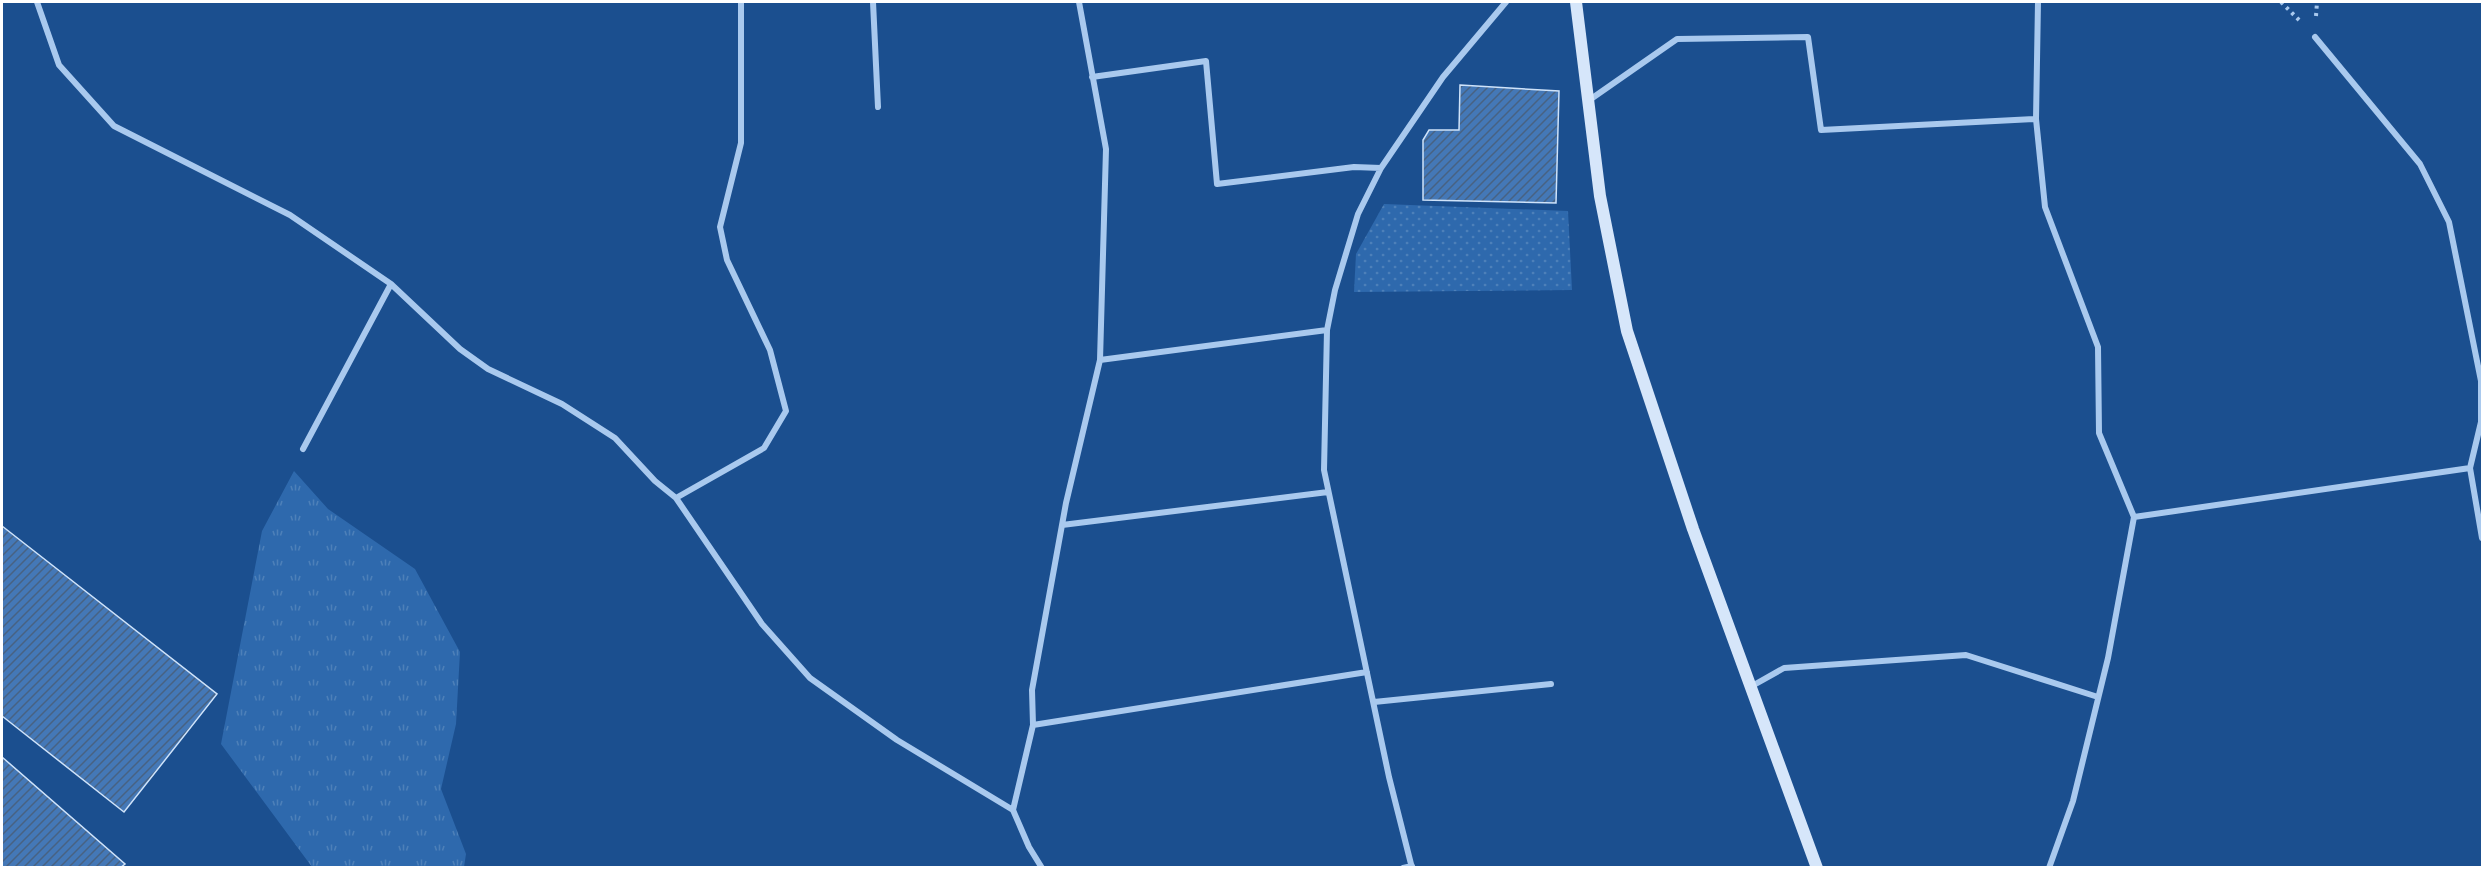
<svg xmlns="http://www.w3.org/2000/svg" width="2484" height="869" font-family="'Archivo Narrow',sans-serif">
<defs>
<pattern id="grass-tufts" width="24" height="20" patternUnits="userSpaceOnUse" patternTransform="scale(1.5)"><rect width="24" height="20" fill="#2e69ad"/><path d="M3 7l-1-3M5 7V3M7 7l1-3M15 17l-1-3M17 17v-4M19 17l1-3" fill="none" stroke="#4d80b9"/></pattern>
<pattern id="park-dots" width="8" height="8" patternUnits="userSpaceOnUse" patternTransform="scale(1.5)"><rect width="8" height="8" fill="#2e69ad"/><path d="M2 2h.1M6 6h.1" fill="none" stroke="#4d80b9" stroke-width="1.8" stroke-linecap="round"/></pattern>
<pattern id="building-hatch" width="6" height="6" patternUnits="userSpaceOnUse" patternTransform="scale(1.5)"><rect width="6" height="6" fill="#4478b7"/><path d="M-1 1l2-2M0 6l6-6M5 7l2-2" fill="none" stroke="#486282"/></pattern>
</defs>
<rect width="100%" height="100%" fill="#1b4f8f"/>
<path fill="url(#grass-tufts)" d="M 294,471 L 328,509 L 415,569 L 460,652 L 456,724 L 441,789 L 466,854 L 464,867 L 312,867 L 221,744 L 262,531 Z"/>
<path fill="url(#park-dots)" d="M 1384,204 L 1568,211 L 1572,290 L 1354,292 L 1356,254 Z"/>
<path fill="url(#building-hatch)" stroke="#cfe3fa" stroke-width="1.5" d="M 1460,85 L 1559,91 L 1556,203 L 1423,200 L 1423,140 L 1429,130 L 1459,130 Z
M 2,526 L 217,694 L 124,812 L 2,716 Z
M 2,757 L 125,864 L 120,868 L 2,868 Z"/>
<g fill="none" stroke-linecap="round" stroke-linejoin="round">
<path stroke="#a9c9ee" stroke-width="4" stroke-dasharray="3 4.5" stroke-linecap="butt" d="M 2281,2 L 2300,21
M 2316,16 L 2317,2"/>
<path stroke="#a9c9ee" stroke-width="6" d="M 37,2 L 59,65 L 114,126 L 290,215 L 391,284 L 460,349 L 488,369 L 562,404 L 615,438 L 655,481 L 676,498 L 762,624 L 810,678 L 897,740 L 1013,810
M 873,2 L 878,107
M 2315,37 L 2420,164 L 2449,222 L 2481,381 L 2481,422 L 2470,468 L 2482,538
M 1092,77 L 1206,61 L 1217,184 L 1354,167 L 1381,168
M 1588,101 L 1677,39 L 1808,37 L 1821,130 L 2036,119 L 2045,207 L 2098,347 L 2099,433 L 2134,517 L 2470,468
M 2036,119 L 2038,2
M 1100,360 L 1327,330
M 303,449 L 391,284
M 676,498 L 764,448 L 786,411 L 770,350 L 727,260 L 720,227 L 741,143 L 741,2
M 1062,525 L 1328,492
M 1752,686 L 1784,668 L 1966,655 L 2098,697
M 1374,702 L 1551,684
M 1033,725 L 1367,672
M 1042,868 L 1029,847 L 1013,810 L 1033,725 L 1032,690 L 1066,503 L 1100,360 L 1106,149 L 1079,2
M 1403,868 L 1412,866
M 1412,868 L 1389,777 L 1324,470 L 1327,330 L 1335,290 L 1358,214 L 1381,168 L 1443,77 L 1506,2
M 2049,868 L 2073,801 L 2108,658 L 2134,517"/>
<path stroke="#d6e6fa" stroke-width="12" d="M 1576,2 L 1600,196 L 1627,331 L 1693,529 L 1817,868"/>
</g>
<rect width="2484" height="869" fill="none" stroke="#ffffff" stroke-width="6"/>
</svg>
